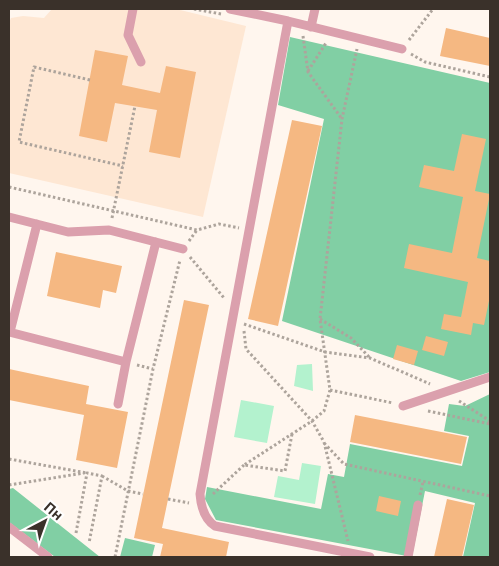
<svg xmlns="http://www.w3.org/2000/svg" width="499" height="566" font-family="'Open Sans',sans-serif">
<rect width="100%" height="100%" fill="#fff6ee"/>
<path fill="#fee7d3" d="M 52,9 L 176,9 L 246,26 L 203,217 L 9,173 L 9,23 L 11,18 L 23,16 L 44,18 Z"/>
<path fill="#b3f2ce" d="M 312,364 L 313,391 L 294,386 L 297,365 Z
M 241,400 L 274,406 L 267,443 L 234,437 Z
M 302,463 L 321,466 L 315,504 L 274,497 L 278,476 L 299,480 Z"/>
<path fill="#81cfa4" d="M 290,37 L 490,83 L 490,372 L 461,381 L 282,321 L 324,119 L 278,105 Z
M 490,394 L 490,557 L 463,557 L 475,503 L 425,491 L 412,557 L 216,520 L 205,499 L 207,487 L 321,509 L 328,474 L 344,477 L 350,444 L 462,466 L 469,436 L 444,431 L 449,404 L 465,406 Z
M 13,488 L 100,557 L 55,557 L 9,522 L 9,489 Z
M 125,538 L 155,545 L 152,557 L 120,557 Z"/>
<path fill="#f5b882" d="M 446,28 L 490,38 L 490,66 L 440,56 Z
M 95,50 L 128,56 L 122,85 L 160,93 L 166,66 L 196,72 L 180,158 L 149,152 L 157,110 L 115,103 L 107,142 L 79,136 Z
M 292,120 L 322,126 L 278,326 L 248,319 Z
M 462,134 L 486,139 L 475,191 L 490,194 L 477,258 L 490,261 L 490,296 L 484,325 L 473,323 L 471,335 L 441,329 L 444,314 L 461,317 L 468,282 L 404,268 L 409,244 L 452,253 L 463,197 L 419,187 L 424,165 L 454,171 Z
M 56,252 L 122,266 L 116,293 L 103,290 L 100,308 L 47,296 Z
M 184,300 L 209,305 L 162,528 L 229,542 L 226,557 L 160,557 L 163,544 L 134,538 Z
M 426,336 L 448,342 L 444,356 L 422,350 Z
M 397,345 L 418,351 L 414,365 L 393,359 Z
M 9,369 L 89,386 L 86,404 L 128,412 L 117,468 L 76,460 L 84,415 L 9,400 Z
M 355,415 L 467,437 L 461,464 L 350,442 Z
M 379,496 L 401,501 L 398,516 L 376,511 Z
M 447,499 L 474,505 L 462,557 L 434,557 Z"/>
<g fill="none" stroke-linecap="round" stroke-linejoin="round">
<path stroke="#ada49c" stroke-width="3" stroke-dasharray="2.5 2.5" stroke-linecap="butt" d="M 194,9 L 221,14
M 303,36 L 308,72 L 342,119
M 409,40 L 433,9
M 411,54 L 425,62 L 490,77
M 308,71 L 326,43
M 90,80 L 34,67 L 19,142 L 123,166
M 9,187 L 197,230 L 219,224 L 239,228
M 112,218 L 135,106
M 189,241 L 197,230
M 190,257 L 224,298
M 320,319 L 351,338 L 370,358
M 244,324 L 325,352 L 370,358 L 430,384
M 244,331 L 246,349 L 312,421 L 324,442 L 348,541
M 137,365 L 153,369
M 330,390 L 393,403
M 459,401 L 490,421
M 428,411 L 490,424
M 292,434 L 285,471 L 244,465 L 312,421 L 324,411 L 330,390 L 320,319 L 342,119 L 357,49
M 324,443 L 344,464 L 490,496
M 9,459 L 87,473
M 102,476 L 128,491 L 143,494
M 9,485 L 84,473
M 213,494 L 244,465
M 420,495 L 423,482
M 168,499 L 189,503
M 76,533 L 87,473 L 102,476 L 89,543
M 115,557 L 153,369 L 180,260"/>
<path stroke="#dba0ad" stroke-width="9" d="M 133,9 L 128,35 L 141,62
M 230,9 L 288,21 L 402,49
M 288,21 L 200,494 C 201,507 204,519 215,526 L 370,557
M 311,27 L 315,9
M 9,217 L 68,232 L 109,230 L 183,249
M 9,332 L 126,362 L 118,404
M 10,332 L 37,224
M 126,362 L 156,242
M 403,406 L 490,377
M 9,527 L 48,557
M 408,557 L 418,505"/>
</g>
<rect width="499" height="566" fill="none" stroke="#3a312a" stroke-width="20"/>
<g transform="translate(45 521) rotate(41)" stroke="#ffffff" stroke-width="4" paint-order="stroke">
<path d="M0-4L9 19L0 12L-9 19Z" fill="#3a312a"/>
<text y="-8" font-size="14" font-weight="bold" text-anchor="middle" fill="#3a312a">Пн</text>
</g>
</svg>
